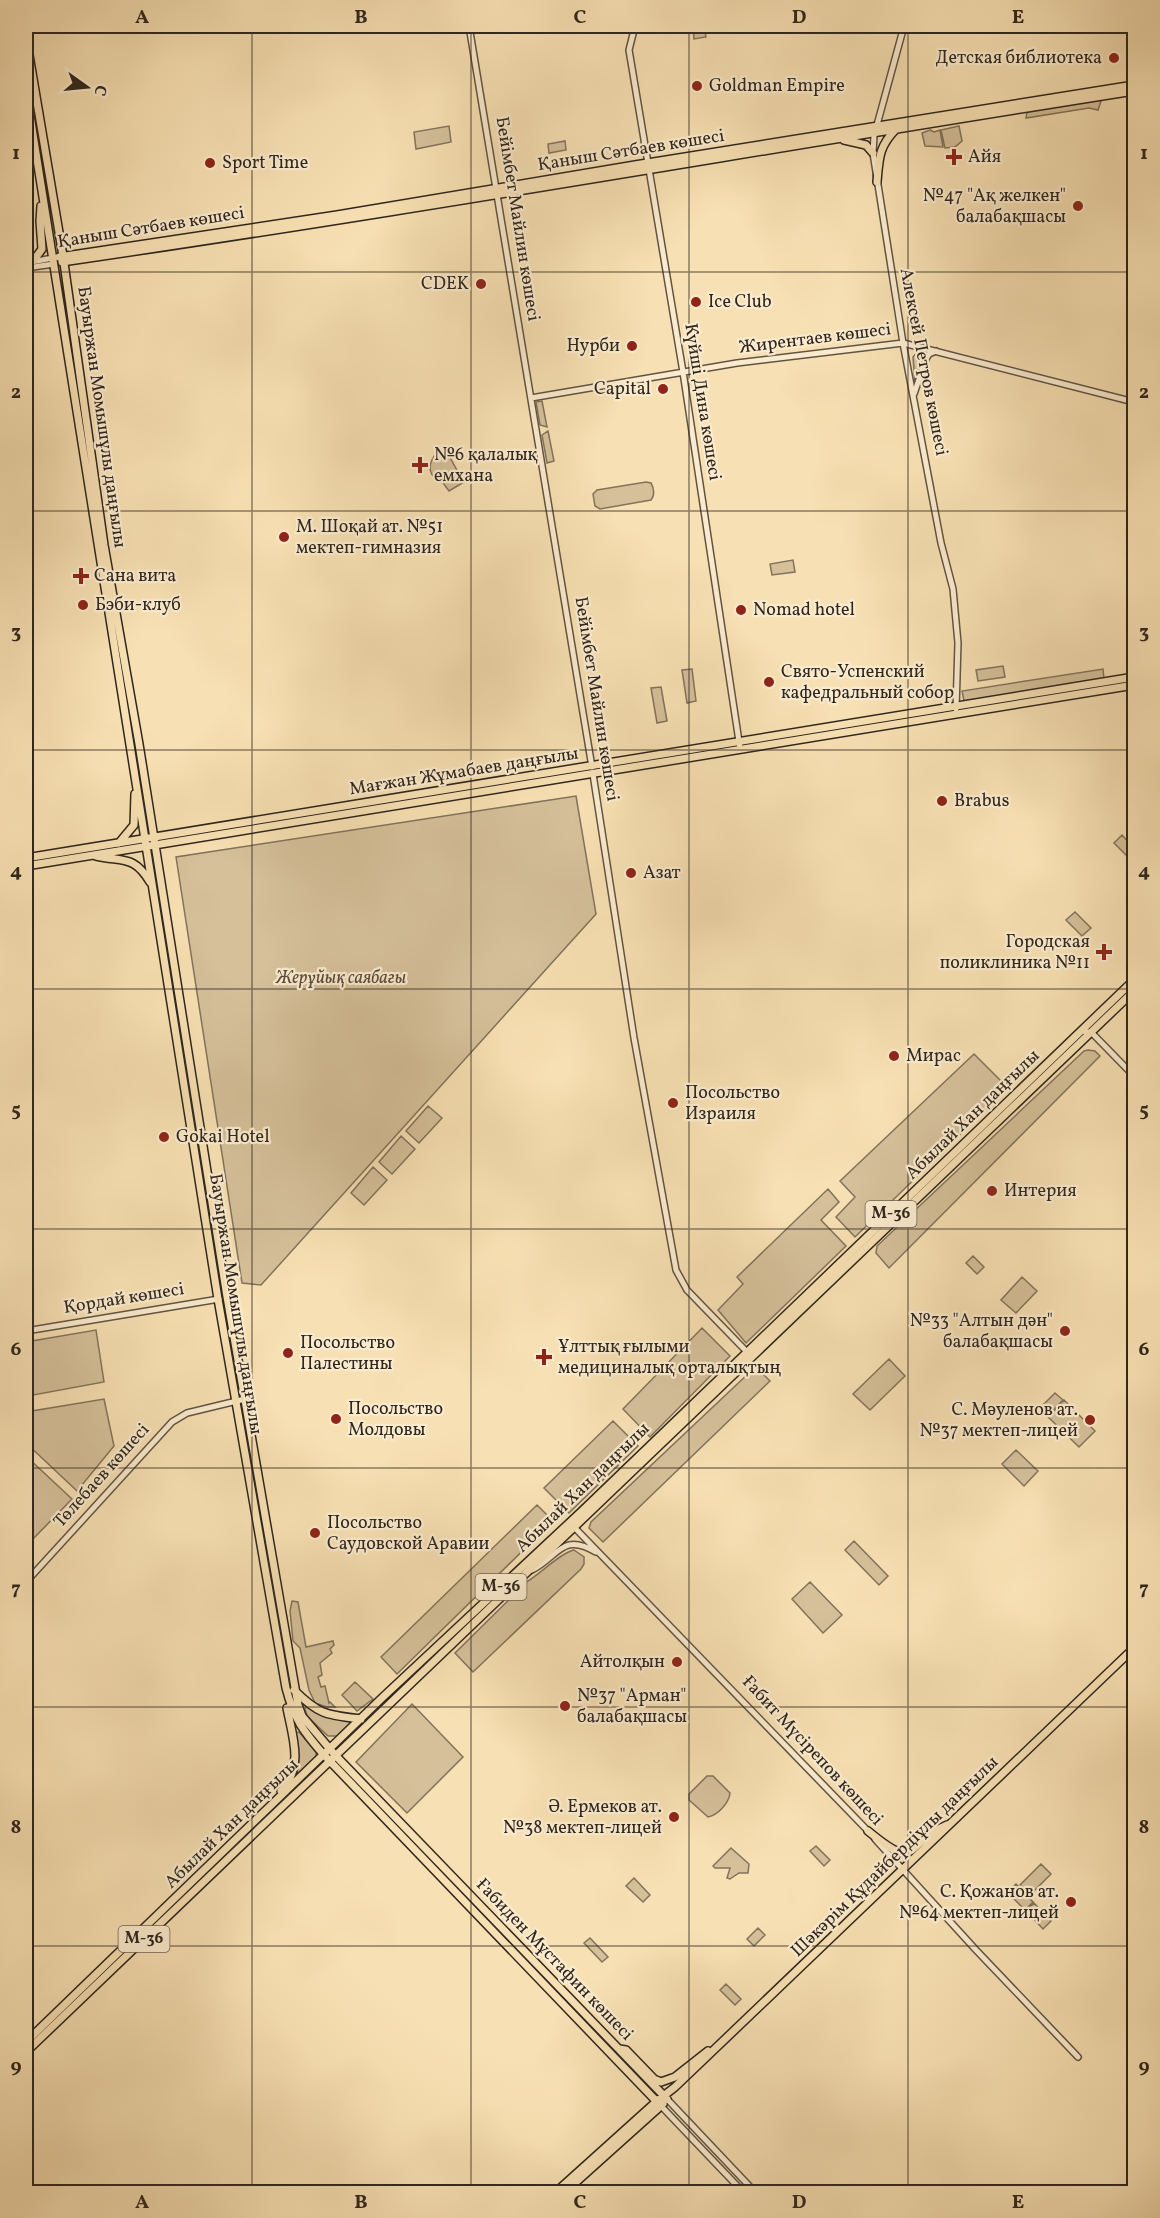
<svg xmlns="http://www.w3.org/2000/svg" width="1160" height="2218" font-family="Vollkorn,serif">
<rect width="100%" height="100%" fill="#f7e0b3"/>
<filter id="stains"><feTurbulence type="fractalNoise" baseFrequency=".00333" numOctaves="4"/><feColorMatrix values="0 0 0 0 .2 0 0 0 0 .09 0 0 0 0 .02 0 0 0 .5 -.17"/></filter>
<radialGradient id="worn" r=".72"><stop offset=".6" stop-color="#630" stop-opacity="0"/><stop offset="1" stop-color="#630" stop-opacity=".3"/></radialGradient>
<path fill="#d5c09a" stroke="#82735c" stroke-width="1.5" d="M 693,26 L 704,26 L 706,37 L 694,39 Z
M 1102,98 L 1098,110 L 1089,108 L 1026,118 L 1027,112 Z
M 449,126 L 451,142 L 416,149 L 414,132 Z
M 959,126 L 962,141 L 955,147 L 945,148 L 941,130 Z
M 930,130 L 934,132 L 940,130 L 943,147 L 925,146 L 922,133 Z
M 565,141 L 566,150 L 549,153 L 548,144 Z
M 918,351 L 926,353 L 915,384 L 913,357 Z
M 542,401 L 547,427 L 540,425 L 536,402 Z
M 548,431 L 554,461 L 547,463 L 542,435 Z
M 442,449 L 446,455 L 448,454 L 463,481 L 469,479 L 449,491 L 441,480 C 423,476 430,455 442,449 Z
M 646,482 L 651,483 C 654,488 655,496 651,500 L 600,509 L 595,506 L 593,494 L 597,490 Z
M 793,560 L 795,572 L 772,575 L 770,564 Z
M 1003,666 L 1005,677 L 978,681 L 976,670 Z
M 692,669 L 696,701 L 687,703 L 682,670 Z
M 1103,669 L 1104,679 L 964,701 L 962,691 Z
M 661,687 L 667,721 L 657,723 L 651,688 Z
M 576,796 L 596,914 L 261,1285 L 242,1283 L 176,857 Z
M 1122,835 L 1134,848 L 1134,853 L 1129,858 L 1114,843 Z
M 1075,912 L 1091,928 L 1082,936 L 1066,920 Z
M 1088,1050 L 1095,1051 L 1100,1056 L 889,1268 L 876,1253 L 877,1246 L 1084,1051 Z
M 974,1054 L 1008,1088 L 855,1237 L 836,1217 L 855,1197 L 840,1181 Z
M 428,1106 L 442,1118 L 419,1143 L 406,1131 Z
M 401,1136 L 415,1149 L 392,1174 L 379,1162 Z
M 373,1167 L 387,1180 L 364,1205 L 351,1193 Z
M 828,1189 L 839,1202 L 821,1220 L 846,1246 L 746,1343 L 718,1310 L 743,1284 L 737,1277 Z
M 973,1256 L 984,1267 L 977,1274 L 966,1263 Z
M 1022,1277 L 1037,1291 L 1016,1313 L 1001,1300 Z
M 702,1328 L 730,1356 L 650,1437 L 623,1409 Z
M 96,1330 L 104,1382 L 28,1396 L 26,1390 L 26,1342 Z
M 889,1359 L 905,1376 L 870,1410 L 853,1394 Z
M 750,1372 L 762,1373 L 770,1381 L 603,1542 L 589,1528 L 591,1522 Z
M 1055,1393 L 1063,1400 L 1049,1414 L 1041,1407 Z
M 104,1399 L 114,1446 L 77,1491 L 26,1443 L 26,1412 Z
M 1064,1400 L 1095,1431 L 1079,1447 L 1048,1417 Z
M 613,1421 L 638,1446 L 569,1513 L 544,1488 Z
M 1016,1450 L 1038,1471 L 1024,1486 L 1002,1464 Z
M 26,1456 L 72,1499 L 32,1540 L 26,1535 Z
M 537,1505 L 553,1521 L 397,1674 L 381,1657 Z
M 854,1541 L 888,1576 L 879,1585 L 845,1550 Z
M 574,1550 L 584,1557 L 584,1564 L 581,1569 L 473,1672 L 455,1653 L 528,1581 C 541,1573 562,1552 574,1550 Z
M 810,1582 L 842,1615 L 823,1633 L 792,1599 Z
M 292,1601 L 298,1602 L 306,1647 L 333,1641 L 334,1645 L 330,1649 L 332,1653 L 320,1663 L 322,1675 L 318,1677 L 321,1687 L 325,1686 L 329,1703 L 330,1702 L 335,1707 L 327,1707 L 315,1703 L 309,1690 L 300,1648 L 293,1641 L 290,1611 Z
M 355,1682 L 373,1699 L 357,1711 L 342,1695 Z
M 412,1704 L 463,1757 L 407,1813 L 356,1762 Z
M 307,1705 C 321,1717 334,1719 352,1721 L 338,1736 L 328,1736 L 307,1716 L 305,1709 Z
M 299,1732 L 316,1752 L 316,1759 L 297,1776 L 299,1756 L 295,1733 Z
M 707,1776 L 713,1776 L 730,1793 C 729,1803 718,1815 708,1817 L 689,1800 L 689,1794 Z
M 816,1846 L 830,1860 L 824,1866 L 810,1851 Z
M 731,1848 L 749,1864 L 748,1873 L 739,1873 L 730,1879 L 727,1878 L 730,1868 L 715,1868 L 713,1866 Z
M 1041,1864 L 1051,1874 L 1030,1895 L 1020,1885 Z
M 634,1878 L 650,1895 L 643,1902 L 626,1886 Z
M 1016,1884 L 1033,1902 L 1025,1910 L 1007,1892 Z
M 1034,1903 L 1051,1921 L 1043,1929 L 1026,1911 Z
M 758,1928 L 765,1935 L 754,1946 L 747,1939 Z
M 590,1938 L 608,1957 L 602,1962 L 584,1943 Z
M 726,1984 L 741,1999 L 735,2005 L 720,1990 Z"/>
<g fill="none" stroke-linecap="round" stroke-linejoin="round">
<g stroke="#615443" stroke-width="8">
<path id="minor" d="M 469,26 L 592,767
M 635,26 L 629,50 L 683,372 L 740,748
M 904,26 L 874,136 L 873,153 L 903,343 L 941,543 L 953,589 L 958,643 L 956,709
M 31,262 L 53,258
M 26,268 L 54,264
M 914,394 L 926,359 L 929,354 L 936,351
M 531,398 L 737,363 L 903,343 L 1134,402
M 593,774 L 634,1038 L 676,1270 L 687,1290 L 749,1354
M 1083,1031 L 1092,1033 L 1134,1076
M 26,1331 L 219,1299
M 573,1526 L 869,1832
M 532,1570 C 559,1556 562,1532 596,1552
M 26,1582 L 172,1422 L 187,1413 L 245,1399
M 875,1839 L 976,1950 L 1078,2057
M 667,2099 L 755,2192
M 661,2106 L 743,2192"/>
</g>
<g stroke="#2f261e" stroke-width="10">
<path id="major" d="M 26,37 L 63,256 L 104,545 L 139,744 L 227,1297 L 298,1705 L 302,1716 L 335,1755 L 667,2099
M 26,90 L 218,1299 L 286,1688 C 294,1719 303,1731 324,1755 L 661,2106
M 844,140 L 866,145 L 873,153
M 877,182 C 879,157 879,146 897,128
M 59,257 L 337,215 L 635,165 L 1134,85
M 62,262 C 420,210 777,147 1134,91
M 26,263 L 34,260 L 42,249 L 40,221 L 41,206
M 119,843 L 134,825 L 135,794
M 96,856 C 123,862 134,855 150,882
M 26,858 L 1134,677
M 26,866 L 1134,685
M 294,1690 C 319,1715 327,1715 361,1719
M 281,1791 C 304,1766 293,1739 287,1708
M 868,1831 C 920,1874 902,1844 947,1825
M 26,2042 L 383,1697 L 581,1512 L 1134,980
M 619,2049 L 626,2050 L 654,2079 L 661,2082 L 675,2077 L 708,2051
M 26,2052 L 1134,991
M 556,2192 L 657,2101 L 675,2087 L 1134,1648
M 565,2192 L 663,2104"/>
</g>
<use href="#minor" stroke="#faebce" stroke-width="5"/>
<use href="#major" stroke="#f7e0b3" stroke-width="7"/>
</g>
<path fill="none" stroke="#2f261e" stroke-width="1.5" stroke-opacity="0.55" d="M 252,26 L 252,2192M 471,26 L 471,2192M 689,26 L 689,2192M 908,26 L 908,2192M 26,272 L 1134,272M 26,511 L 1134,511M 26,750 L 1134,750M 26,989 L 1134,989M 26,1229 L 1134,1229M 26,1468 L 1134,1468M 26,1707 L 1134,1707M 26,1946 L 1134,1946"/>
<g fill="#8f2418" stroke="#faebce" stroke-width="2">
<circle cx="1114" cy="58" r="6"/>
<circle cx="697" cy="86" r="6"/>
<path d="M951 148h6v6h6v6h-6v6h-6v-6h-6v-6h6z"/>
<circle cx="210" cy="163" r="6"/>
<circle cx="1078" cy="206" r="6"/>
<circle cx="481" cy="284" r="6"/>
<circle cx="696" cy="302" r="6"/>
<circle cx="632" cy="346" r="6"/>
<circle cx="663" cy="389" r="6"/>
<path d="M417 456h6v6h6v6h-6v6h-6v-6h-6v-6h6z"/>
<circle cx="284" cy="537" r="6"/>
<path d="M78 567h6v6h6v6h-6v6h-6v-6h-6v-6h6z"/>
<circle cx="83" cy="605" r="6"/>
<circle cx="741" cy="610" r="6"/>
<circle cx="769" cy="682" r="6"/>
<circle cx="942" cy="801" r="6"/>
<circle cx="631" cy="873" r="6"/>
<path d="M1101 943h6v6h6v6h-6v6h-6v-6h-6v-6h6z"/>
<circle cx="894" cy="1056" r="6"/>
<circle cx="673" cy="1103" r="6"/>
<circle cx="164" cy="1137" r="6"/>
<circle cx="992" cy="1191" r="6"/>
<circle cx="1065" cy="1331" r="6"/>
<circle cx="288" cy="1353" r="6"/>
<path d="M541 1348h6v6h6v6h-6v6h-6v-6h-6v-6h6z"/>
<circle cx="336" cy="1419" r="6"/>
<circle cx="1090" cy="1420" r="6"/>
<circle cx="315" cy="1533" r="6"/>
<circle cx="677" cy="1662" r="6"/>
<circle cx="565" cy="1706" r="6"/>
<circle cx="674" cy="1817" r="6"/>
<circle cx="1071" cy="1902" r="6"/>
</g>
<g text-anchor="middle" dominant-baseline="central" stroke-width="4.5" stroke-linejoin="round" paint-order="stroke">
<g fill="#faebce" stroke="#6c6153" stroke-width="1.5">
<rect x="865.5" y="1201" width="51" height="26" rx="4.5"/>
<rect x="475.5" y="1574" width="51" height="26" rx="4.5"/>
<rect x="118.5" y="1926" width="51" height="26" rx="4.5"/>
</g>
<g font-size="16" font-weight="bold" fill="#2f261e">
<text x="891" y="1214">M-36</text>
<text x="501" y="1587">M-36</text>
<text x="144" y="1939">M-36</text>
</g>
<g font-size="18" fill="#2f261e" stroke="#faebce" text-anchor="start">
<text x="1102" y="58" text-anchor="end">Детская библиотека</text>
<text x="709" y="86">Goldman Empire</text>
<text x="968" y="157">Айя</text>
<text x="222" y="163">Sport Time</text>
<text x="1066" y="196" text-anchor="end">№47 "Ақ желкен"<tspan x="1066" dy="21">балабақшасы</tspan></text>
<text x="469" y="284" text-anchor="end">CDEK</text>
<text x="708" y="302">Ice Club</text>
<text x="620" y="346" text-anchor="end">Нурби</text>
<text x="651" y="389" text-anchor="end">Capital</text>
<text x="434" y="455">№6 қалалық<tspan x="434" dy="21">емхана</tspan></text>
<text x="296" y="527">М. Шоқай ат. №51<tspan x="296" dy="21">мектеп-гимназия</tspan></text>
<text x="94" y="576">Сана вита</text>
<text x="95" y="605">Бэби-клуб</text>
<text x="753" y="610">Nomad hotel</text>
<text x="781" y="672">Свято-Успенский<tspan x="781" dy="21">кафедральный собор</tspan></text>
<text x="954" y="801">Brabus</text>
<text x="643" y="873">Азат</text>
<text x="1090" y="942" text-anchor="end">Городская<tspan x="1090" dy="21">поликлиника №11</tspan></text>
<text x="906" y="1056">Мирас</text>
<text x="685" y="1093">Посольство<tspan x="685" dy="21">Израиля</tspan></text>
<text x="176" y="1137">Gokai Hotel</text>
<text x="1004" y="1191">Интерия</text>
<text x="1053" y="1321" text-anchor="end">№33 "Алтын дән"<tspan x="1053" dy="21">балабақшасы</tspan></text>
<text x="300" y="1343">Посольство<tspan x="300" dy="21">Палестины</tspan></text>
<text x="558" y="1347">Ұлттық ғылыми<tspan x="558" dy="21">медициналық орталықтың</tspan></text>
<text x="348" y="1409">Посольство<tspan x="348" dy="21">Молдовы</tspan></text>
<text x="1078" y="1410" text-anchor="end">С. Мәуленов ат.<tspan x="1078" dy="21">№37 мектеп-лицей</tspan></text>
<text x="327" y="1523">Посольство<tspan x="327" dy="21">Саудовской Аравии</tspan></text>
<text x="665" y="1662" text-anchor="end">Айтолқын</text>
<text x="577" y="1696">№37 "Арман"<tspan x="577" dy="21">балабақшасы</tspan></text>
<text x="662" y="1807" text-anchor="end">Ә. Ермеков ат.<tspan x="662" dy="21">№38 мектеп-лицей</tspan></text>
<text x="1059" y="1892" text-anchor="end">С. Қожанов ат.<tspan x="1059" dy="21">№64 мектеп-лицей</tspan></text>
</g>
<g font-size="18" fill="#2f261e" stroke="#faebce">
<text transform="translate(631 151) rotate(-9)">Қаныш Сәтбаев көшесі</text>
<text transform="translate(517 219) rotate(81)">Бейімбет Майлин көшесі</text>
<text transform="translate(151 228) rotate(-9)">Қаныш Сәтбаев көшесі</text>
<text transform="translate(815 339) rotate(-7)">Жирентаев көшесі</text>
<text transform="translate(923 362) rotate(79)">Алексей Петров көшесі</text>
<text transform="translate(702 402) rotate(81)">Күйші Дина көшесі</text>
<text transform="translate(101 417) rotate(82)">Бауыржан Момышұлы даңғылы</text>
<text transform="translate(596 699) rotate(81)">Бейімбет Майлин көшесі</text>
<text transform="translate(464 772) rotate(-9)">Мағжан Жұмабаев даңғылы</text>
<text transform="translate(973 1115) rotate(-44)">Абылай Хан даңғылы</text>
<text transform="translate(124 1299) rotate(-9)">Қордай көшесі</text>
<text transform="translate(235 1304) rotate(81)">Бауыржан Момышұлы даңғылы</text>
<text transform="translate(102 1476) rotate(-48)">Төлебаев көшесі</text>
<text transform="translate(583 1488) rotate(-44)">Абылай Хан даңғылы</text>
<text transform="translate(812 1751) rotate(47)">Ғабит Мүсірепов көшесі</text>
<text transform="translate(232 1824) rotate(-44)">Абылай Хан даңғылы</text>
<text transform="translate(895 1857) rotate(-44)">Шәкәрім Құдайбердіұлы даңғылы</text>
<text transform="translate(554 1960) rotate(46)">Ғабиден Мұстафин көшесі</text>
</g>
<g font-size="18" font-style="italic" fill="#584c3d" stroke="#faebce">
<text x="341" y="978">Жерұйық саябағы</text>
</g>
</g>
<rect width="1160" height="2218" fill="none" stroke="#f7e0b3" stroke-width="66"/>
<g transform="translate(87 87) rotate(105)" stroke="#faebce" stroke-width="4.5" paint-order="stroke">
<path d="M0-4.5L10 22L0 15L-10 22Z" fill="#2f261e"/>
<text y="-9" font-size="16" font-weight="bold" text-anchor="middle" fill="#2f261e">С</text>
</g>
<rect x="33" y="33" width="1094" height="2152" fill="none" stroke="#2f261e" stroke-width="2"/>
<g font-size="20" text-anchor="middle" font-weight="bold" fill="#2f261e">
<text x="142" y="23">A</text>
<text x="361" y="23">B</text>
<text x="580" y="23">C</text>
<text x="799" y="23">D</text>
<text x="1018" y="23">E</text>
<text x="16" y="159">1</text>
<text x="1144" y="159">1</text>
<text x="16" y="398">2</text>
<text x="1144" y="398">2</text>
<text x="16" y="638">3</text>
<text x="1144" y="638">3</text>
<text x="16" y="877">4</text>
<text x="1144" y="877">4</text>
<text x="16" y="1116">5</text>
<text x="1144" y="1116">5</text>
<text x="16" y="1355">6</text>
<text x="1144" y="1355">6</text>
<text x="16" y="1594">7</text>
<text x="1144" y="1594">7</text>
<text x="16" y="1833">8</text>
<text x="1144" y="1833">8</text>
<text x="16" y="2072">9</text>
<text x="1144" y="2072">9</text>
<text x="142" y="2208">A</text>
<text x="361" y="2208">B</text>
<text x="580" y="2208">C</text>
<text x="799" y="2208">D</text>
<text x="1018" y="2208">E</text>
</g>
<rect width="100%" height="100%" filter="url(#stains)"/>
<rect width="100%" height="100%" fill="url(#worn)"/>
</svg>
